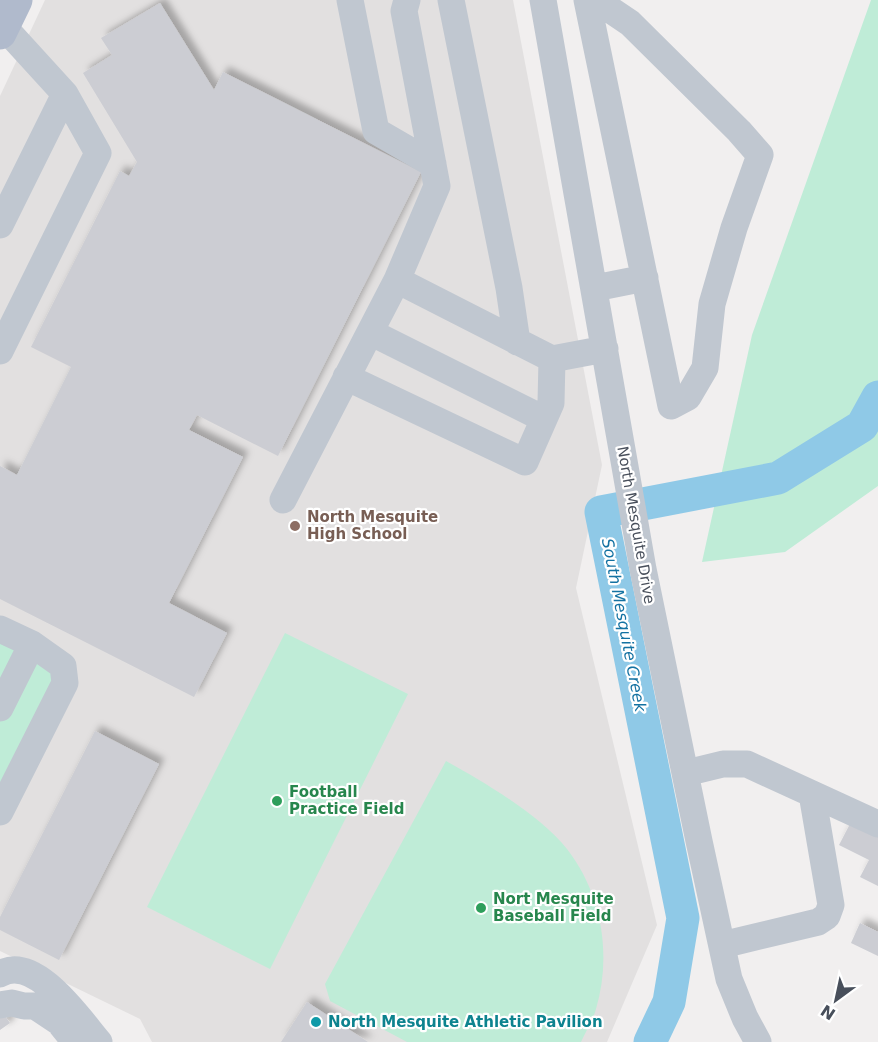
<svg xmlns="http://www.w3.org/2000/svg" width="878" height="1042" font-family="'DejaVu Sans',sans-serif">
<defs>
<filter id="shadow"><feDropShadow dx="5.5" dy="-5.5" stdDeviation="3" flood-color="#0004"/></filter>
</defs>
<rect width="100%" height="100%" fill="#f1efef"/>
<path fill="#e2e0e0" d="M 45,0 L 513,0 L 602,465 L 576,588 L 657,925 L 607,1042 L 152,1042 L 140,1019 L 0,951 L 0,96 Z"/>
<path fill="#bfecd7" d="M 871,0 L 878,0 L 878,486 L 785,552 L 702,562 L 752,335 Z
M 0,628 L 65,660 L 0,791 Z
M 285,633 L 408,694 L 270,969 L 147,907 Z
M 446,761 C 484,782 540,815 567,849 C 602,894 612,955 596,1009 C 593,1020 586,1031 581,1042 L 407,1042 L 330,1001 L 325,984 Z"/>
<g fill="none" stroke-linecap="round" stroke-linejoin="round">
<path stroke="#8fc9e7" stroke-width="33" d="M 650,1042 L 669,1002 L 683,918 L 601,512 L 778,478 L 862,426 L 878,397"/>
</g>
<path fill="#cccdd3" filter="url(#shadow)" d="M 160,3 L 214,90 L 223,72 L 421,172 L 278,456 L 197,415 L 189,430 L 243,457 L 169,603 L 227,633 L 194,697 L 0,599 L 0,466 L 17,475 L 71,367 L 31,347 L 120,171 L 129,176 L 137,162 L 83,73 L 112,55 L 101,38 Z
M 95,731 L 159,764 L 59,960 L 0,930 L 0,917 Z
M 850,824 L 878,838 L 878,886 L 860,877 L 869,860 L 839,845 Z
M 860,923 L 878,932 L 878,956 L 851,943 Z
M 307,1002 L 368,1042 L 281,1042 Z
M 2,1012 L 10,1023 L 0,1030 L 0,1013 Z"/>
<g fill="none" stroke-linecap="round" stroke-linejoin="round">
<path stroke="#c0c7d0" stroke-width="27" d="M 350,0 L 376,131 L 433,164
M 451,0 L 509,288 L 517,342
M 543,0 L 643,569 L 699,841 L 729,979 L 745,1018 L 758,1042
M 587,0 L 671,406 L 688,397 L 705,368 L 712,304 L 734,228 L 760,155 L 739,131 L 630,23 L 596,0
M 0,225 L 65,94
M 397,280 L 437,186 L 404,11 L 407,0
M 595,288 L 645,278
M 370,332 L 544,419
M 0,351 L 98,153 L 65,94 L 3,26
M 346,377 L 525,462 L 551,403 L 552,359
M 283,500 L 397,280 L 552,359 L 605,349
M 0,629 L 32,644 L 63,666 L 65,683 L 0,812
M 0,708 L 32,644
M 686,773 L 723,764 L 747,764 L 878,824
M 722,945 L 818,922 L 827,916 L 831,905 L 812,794
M 0,974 C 35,953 80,1020 99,1042
M 0,1005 L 12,1003 L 24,1006 L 35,1006 L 59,1022 L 75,1042"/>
<path stroke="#b0bacc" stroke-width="33" d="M 0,33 L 16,0"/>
</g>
<circle fill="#8d6e63" stroke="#fff" stroke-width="2" cx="295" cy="526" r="6"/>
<g fill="#2e9e5b" stroke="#fff" stroke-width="2">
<circle cx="277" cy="801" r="6"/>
<circle cx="481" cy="908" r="6"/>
</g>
<circle fill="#0f9aa8" stroke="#fff" stroke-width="2" cx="316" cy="1022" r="6"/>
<g text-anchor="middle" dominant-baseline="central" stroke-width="4.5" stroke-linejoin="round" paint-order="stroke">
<g font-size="15" font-weight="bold" fill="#785e54" stroke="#fff" text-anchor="start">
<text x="307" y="517">North Mesquite<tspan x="307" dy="17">High School</tspan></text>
</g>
<g font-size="15" fill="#484f5b" stroke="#fff">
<text transform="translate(636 525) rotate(80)">North Mesquite Drive</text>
</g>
<g font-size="15" font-weight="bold" fill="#27864d" stroke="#fff" text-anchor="start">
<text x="289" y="792">Football<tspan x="289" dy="17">Practice Field</tspan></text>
<text x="493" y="899">Nort Mesquite<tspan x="493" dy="17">Baseball Field</tspan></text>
</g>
<g font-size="15" font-weight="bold" fill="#0d838f" stroke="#fff" text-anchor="start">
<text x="328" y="1022">North Mesquite Athletic Pavilion</text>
</g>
<g font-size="16" font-style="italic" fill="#1472a2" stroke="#fff">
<text transform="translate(624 625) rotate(79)">South Mesquite Creek</text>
</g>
</g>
<g transform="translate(836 1000) rotate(213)" stroke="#ffffff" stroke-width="4.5" paint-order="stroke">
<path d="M0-4.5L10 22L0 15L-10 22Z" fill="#484f5b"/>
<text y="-9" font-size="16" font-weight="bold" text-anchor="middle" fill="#484f5b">N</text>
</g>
</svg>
